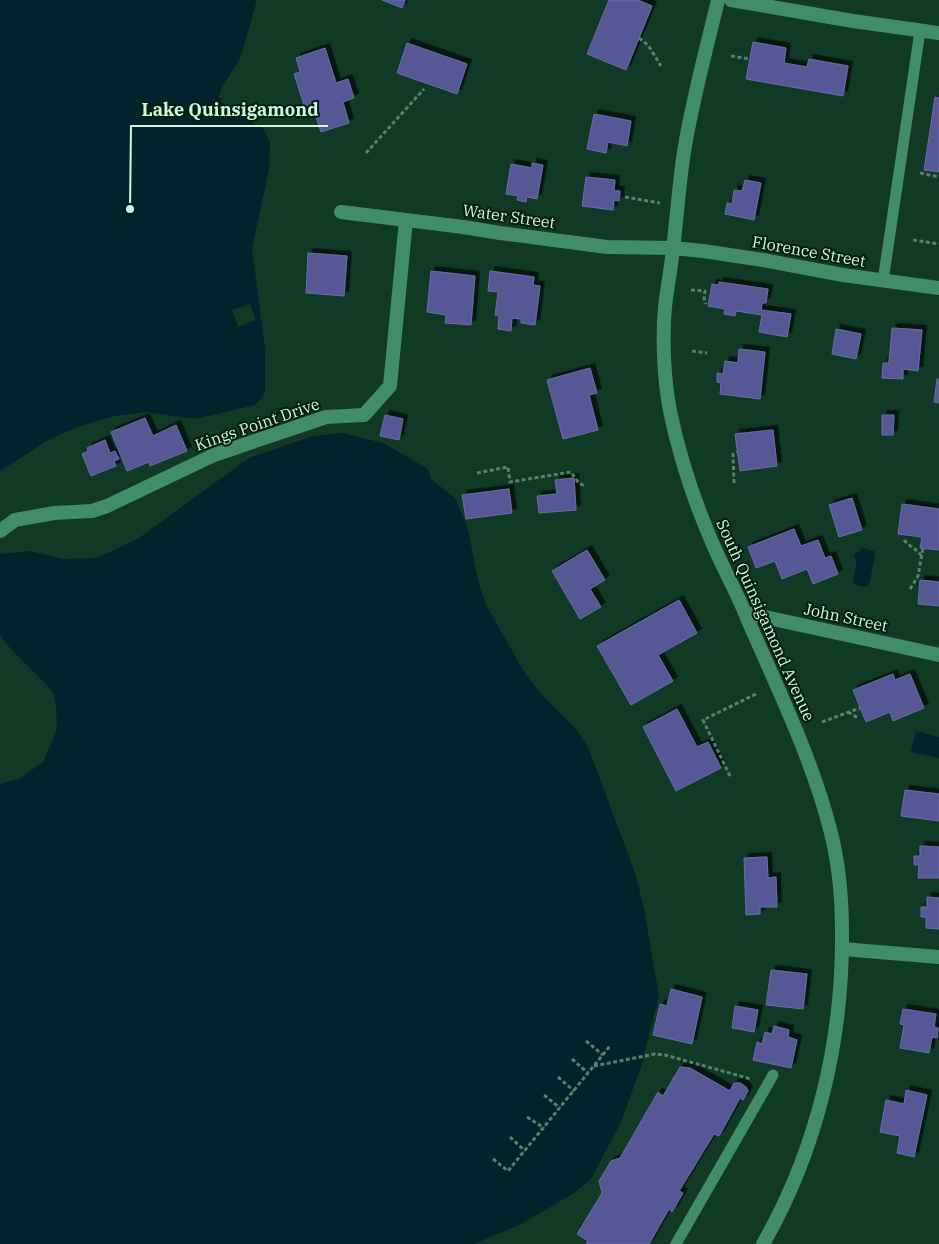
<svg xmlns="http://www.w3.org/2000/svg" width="939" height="1244" font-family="'IBM Plex Serif',serif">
<defs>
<filter id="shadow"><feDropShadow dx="4.5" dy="-4.5" stdDeviation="0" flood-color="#0009"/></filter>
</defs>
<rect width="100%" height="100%" fill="#103926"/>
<path fill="#00232c" d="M 0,0 L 257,0 L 240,59 L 222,87 L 219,97 L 226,109 L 263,128 L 270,142 L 269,170 L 252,248 L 265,349 L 265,389 L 263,397 L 255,405 L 195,419 L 147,412 L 114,416 L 77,427 L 48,440 L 0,471 Z
M 342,433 L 383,443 L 428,469 L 431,479 L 455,498 L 468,529 L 478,581 L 486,605 L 524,672 L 540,693 L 576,729 L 588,747 L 635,873 L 644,908 L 659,996 L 641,1067 L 621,1122 L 591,1179 L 574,1193 L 521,1224 L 474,1244 L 0,1244 L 0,784 L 19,779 L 43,762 L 55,735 L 57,725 L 56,706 L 54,694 L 47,685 L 10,648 L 0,635 L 0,554 L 30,551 L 63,559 L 97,558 L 139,538 L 249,458 L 313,436 Z
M 863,548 L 874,551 L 875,555 L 869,585 L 866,587 L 856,585 L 853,581 L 857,559 L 854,558 L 856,552 L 859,552 L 860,549 Z
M 916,731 L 939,737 L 939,758 L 911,752 Z"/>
<path fill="#103926" d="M 250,304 L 256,320 L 238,327 L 232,310 Z"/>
<path fill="#545894" stroke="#686caa" filter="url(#shadow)" d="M 382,0 L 405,0 L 402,8 Z
M 609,0 L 638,0 L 652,6 L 626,70 L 587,54 Z
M 753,42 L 786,48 L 784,63 L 807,67 L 809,59 L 848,66 L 843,96 L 746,79 Z
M 407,43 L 467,64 L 457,94 L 397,73 Z
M 325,48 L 336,83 L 348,79 L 354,98 L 343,102 L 349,123 L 321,132 L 313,108 L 306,111 L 294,74 L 300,72 L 296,58 Z
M 935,97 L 939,98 L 939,172 L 924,170 Z
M 594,114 L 631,121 L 627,146 L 608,142 L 606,153 L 587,149 Z
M 532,163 L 543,165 L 537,199 L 527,197 L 526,202 L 517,200 L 518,196 L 506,194 L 511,164 L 532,168 Z
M 586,177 L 615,180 L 614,191 L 620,191 L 619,201 L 614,200 L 613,210 L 582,206 Z
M 745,180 L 761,183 L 754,220 L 725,214 L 727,203 L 732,204 L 734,190 L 742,191 Z
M 308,253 L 347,256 L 344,296 L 306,293 Z
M 431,271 L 475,276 L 471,325 L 445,323 L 446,315 L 427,312 Z
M 490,271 L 534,277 L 533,285 L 540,286 L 535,325 L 521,323 L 521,319 L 512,318 L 511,331 L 498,329 L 499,316 L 495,315 L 498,292 L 488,291 Z
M 719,282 L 768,289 L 766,303 L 762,303 L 761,310 L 791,314 L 787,337 L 759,332 L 762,315 L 736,311 L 735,316 L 724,314 L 725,309 L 708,306 L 712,284 L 719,285 Z
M 892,328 L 922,330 L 918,371 L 903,369 L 903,379 L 882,378 L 883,363 L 889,363 Z
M 836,329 L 861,334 L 856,359 L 832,354 Z
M 739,349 L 765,352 L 760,399 L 720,394 L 721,383 L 717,382 L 717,373 L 723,374 L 725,361 L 738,363 Z
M 590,368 L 597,393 L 589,395 L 598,430 L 563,439 L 547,380 Z
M 937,379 L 939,379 L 939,403 L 934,402 Z
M 385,415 L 403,419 L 399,440 L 380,436 Z
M 882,415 L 894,415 L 893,435 L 882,435 Z
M 145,418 L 153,436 L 176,425 L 187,451 L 150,466 L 149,462 L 127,471 L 111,432 Z
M 773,430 L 777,466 L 740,471 L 735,434 Z
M 105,440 L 110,453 L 115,451 L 119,459 L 114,461 L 116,466 L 91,476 L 82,454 L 88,451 L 87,448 Z
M 574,478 L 576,510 L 539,513 L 537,496 L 557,494 L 555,480 Z
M 509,489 L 512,513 L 466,519 L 462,495 Z
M 852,498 L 862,530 L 839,537 L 829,505 Z
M 902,504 L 939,509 L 939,550 L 920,548 L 922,537 L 898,534 Z
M 794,529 L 801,546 L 818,540 L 825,558 L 831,556 L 838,574 L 813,584 L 807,569 L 782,579 L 775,561 L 756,568 L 748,547 Z
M 587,550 L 605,580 L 590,589 L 601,607 L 580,619 L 552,571 Z
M 920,580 L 939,582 L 939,606 L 918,604 Z
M 679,600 L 697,633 L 658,655 L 673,681 L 631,705 L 597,646 Z
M 893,674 L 895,680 L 910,674 L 924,708 L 893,721 L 890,712 L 866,722 L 853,690 Z
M 677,709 L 697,747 L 708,742 L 721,768 L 676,791 L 643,727 Z
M 905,790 L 939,794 L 939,821 L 901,816 Z
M 920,846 L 939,847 L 939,878 L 918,878 L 919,865 L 914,865 L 914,856 L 920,856 Z
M 767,857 L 768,878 L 776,877 L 777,907 L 760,907 L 760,914 L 746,915 L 744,858 Z
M 927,897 L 939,898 L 939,929 L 926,928 L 926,917 L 921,917 L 921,907 L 927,907 Z
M 771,970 L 807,974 L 803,1009 L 766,1005 Z
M 671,989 L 702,997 L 692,1044 L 653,1035 L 660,1004 L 667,1006 Z
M 735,1006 L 758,1010 L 754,1032 L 732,1028 Z
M 903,1009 L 936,1014 L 934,1027 L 938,1028 L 937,1038 L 932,1037 L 929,1053 L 900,1048 L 904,1025 L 900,1024 Z
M 774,1026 L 789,1030 L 788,1037 L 797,1040 L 791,1068 L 753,1060 L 757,1042 L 762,1044 L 765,1032 L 772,1034 Z
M 680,1067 L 690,1068 L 730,1091 L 734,1083 L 740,1083 L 746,1087 L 748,1091 L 743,1100 L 740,1098 L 719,1136 L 714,1134 L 679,1191 L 683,1193 L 672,1212 L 669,1209 L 649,1244 L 586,1244 L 588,1241 L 577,1234 L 602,1193 L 599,1181 L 611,1161 L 620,1158 L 658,1092 L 663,1096 Z
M 906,1090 L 927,1095 L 914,1157 L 897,1153 L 900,1136 L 880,1132 L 886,1100 L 904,1104 Z"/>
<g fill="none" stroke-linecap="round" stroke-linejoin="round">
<path stroke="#59806c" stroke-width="3" stroke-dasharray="4 2.5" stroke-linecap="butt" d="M 639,38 L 648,45 L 661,66
M 731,56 L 750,59
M 366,153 L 424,89
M 920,173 L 939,177
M 625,197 L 660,203
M 913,240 L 939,244
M 691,290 L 705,291 L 704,298 L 706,304
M 692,351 L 707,353
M 477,473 L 508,467 L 510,482 L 571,472 L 578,482 L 584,486
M 734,483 L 733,454 L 737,452
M 904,540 C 909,546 916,549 921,555
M 910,589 L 918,576 L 923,548
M 848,712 L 858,718
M 822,722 L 860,708
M 730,776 L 703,720 L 756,694
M 586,1041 L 603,1055
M 572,1059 L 588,1073
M 594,1066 L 655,1054 L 665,1055 L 751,1079
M 558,1077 L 574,1091
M 544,1095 L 560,1108
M 527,1117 L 544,1128
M 510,1137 L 525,1151
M 493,1159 L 508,1171 L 610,1046"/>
<path stroke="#408d67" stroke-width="11" d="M 883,281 L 920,31
M 676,1244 L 773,1075"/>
<path stroke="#408d67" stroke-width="14" d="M 731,0 L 853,21 L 939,33
M 341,212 L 463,227 L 500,233 L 607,247 L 673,248 L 703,251 L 763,260 L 843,275 L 939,288
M 0,531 L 15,520 L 54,513 L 92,511 L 107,506 L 214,455 L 326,417 L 364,415 L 390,386 L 406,220
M 746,613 L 939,655
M 842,949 L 939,957"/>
<path stroke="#408d67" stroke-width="14" d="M 718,0 C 706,51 692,101 684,152 C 679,184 677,217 673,249 C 671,269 667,288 665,307 C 662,339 664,380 670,411 C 679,454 692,495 709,535 C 720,563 736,590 747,618 C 777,687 811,756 830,829 C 839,863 842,898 842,932 C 843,1040 817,1150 763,1244"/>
</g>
<g text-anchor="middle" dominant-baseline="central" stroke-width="4" stroke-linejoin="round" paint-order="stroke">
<g font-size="16" fill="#d1f6e0" stroke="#001f10">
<text transform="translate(509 216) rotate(8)">Water Street</text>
<text transform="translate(809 251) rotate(10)">Florence Street</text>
<text transform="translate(257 424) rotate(-19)">Kings Point Drive</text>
<text transform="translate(846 617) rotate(12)">John Street</text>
<text transform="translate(766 620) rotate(66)">South Quinsigamond Avenue</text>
</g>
</g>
<path fill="none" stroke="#d1f6e0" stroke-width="2" d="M130 209L131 126H328"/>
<circle fill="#d1f6e0" stroke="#001f10" stroke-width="2" cx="130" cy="209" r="5"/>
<g font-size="18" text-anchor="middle" font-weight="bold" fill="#d1f6e0" stroke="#001f10" stroke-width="4" stroke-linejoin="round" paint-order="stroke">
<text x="230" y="116">Lake Quinsigamond</text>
</g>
</svg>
